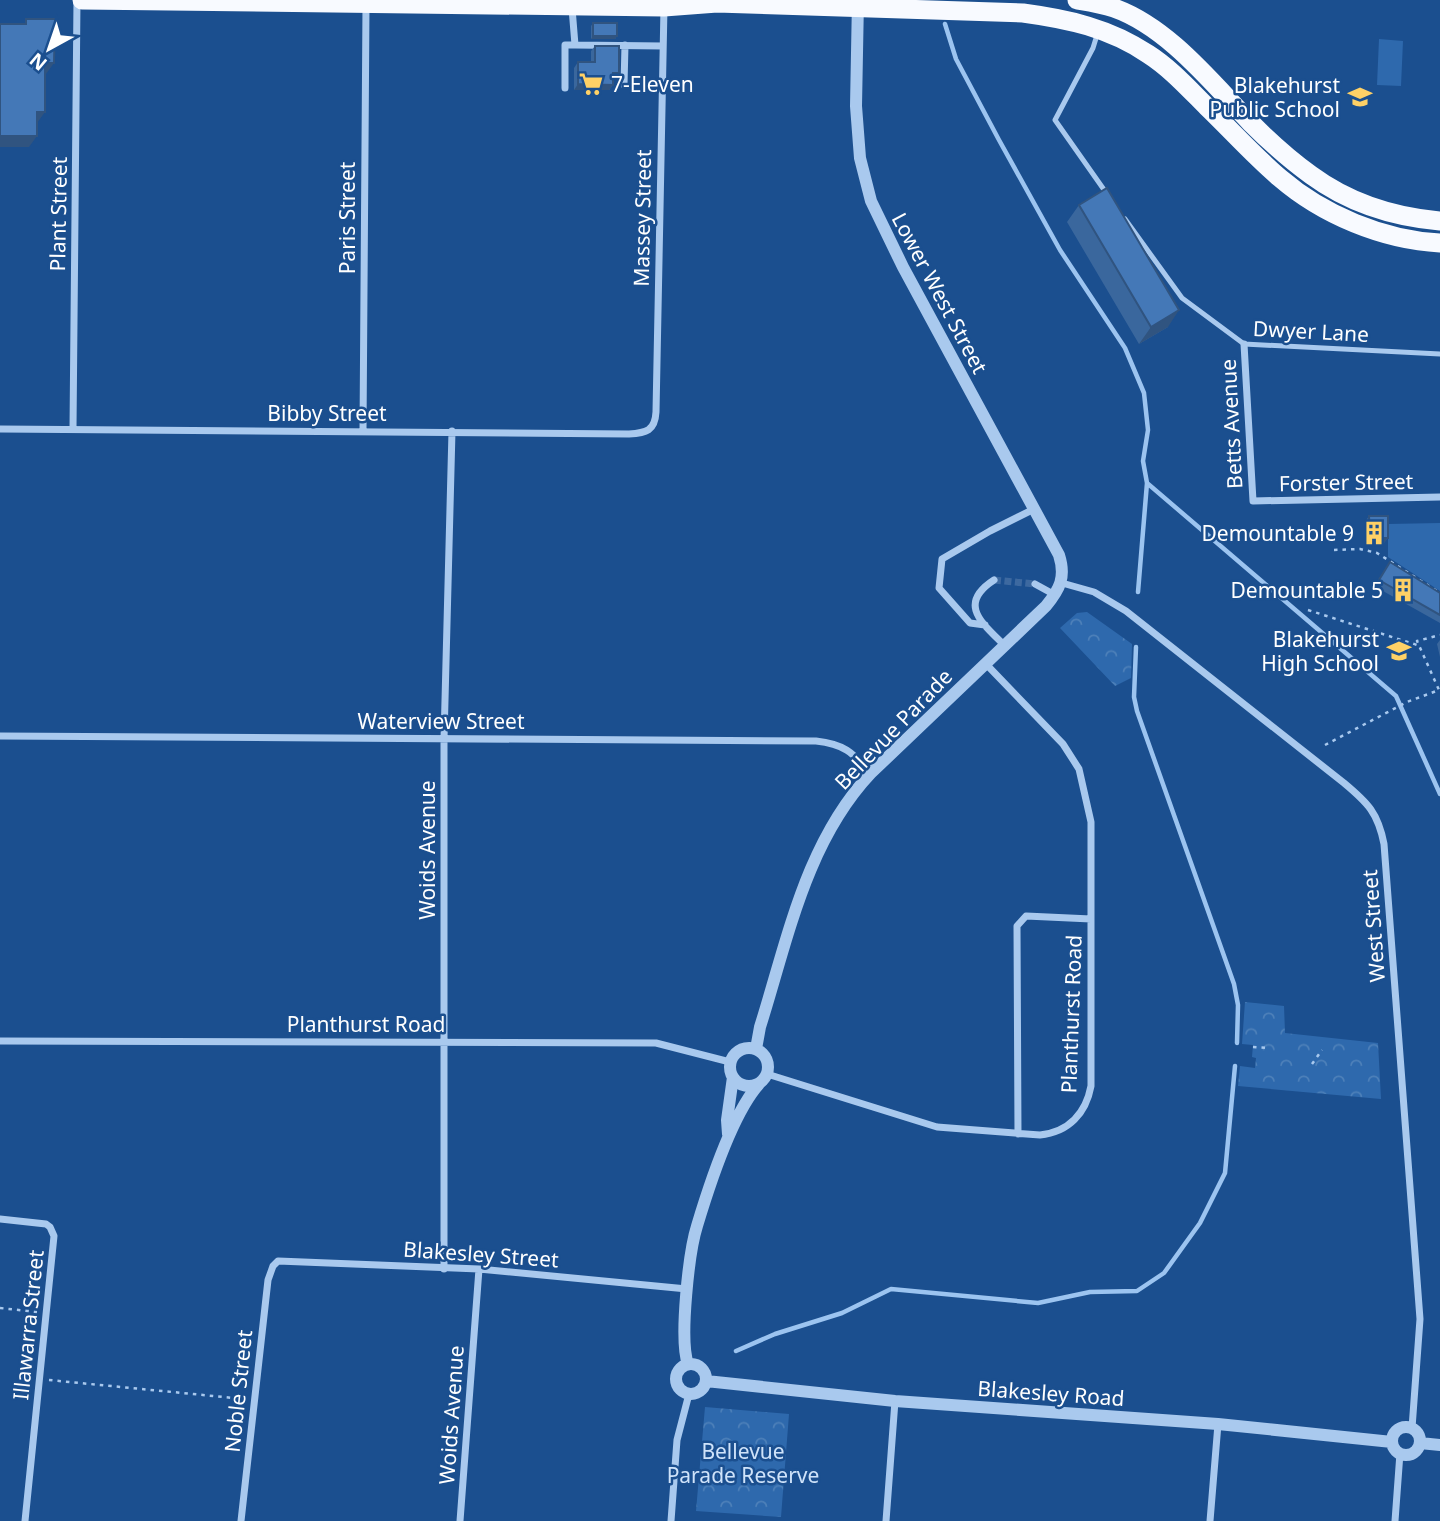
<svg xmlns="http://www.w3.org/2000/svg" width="1440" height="1521" font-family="'Noto Sans',sans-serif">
<defs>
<pattern id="park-crowns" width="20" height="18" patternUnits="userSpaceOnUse" patternTransform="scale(1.75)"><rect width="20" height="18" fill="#2e69ad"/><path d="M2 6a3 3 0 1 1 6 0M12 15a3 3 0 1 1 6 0" fill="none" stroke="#4d80b9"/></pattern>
</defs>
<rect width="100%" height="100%" fill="#1b4f8f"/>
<path fill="#2e69ad" d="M 1379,39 L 1403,41 L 1401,86 L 1377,85 Z
M 1440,523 L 1440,591 L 1388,557 L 1388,524 Z"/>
<path fill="url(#park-crowns)" d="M 1087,612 L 1132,644 L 1131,678 L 1115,686 L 1060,628 L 1077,613 Z
M 1245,1002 L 1284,1006 L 1285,1033 L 1378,1043 L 1381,1099 L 1238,1086 L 1240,1066 L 1255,1068 L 1256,1058 L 1252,1057 L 1253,1045 L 1242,1044 Z
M 705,1407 L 789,1414 L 781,1517 L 696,1511 Z"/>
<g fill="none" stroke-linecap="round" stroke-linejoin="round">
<path stroke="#9cc4f0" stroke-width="4.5" d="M 945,24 L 956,59 L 999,140 L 1060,250 L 1125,348 L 1144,393 L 1148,430 L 1143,461 L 1147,483 L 1138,592
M 1147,483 L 1396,696 L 1440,794
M 1136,647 L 1134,697 L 1137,711 L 1234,984 L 1238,1005 L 1237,1043
M 736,1351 L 775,1334 L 842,1313 L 891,1289 L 1038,1303 L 1090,1292 L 1137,1291 L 1164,1273 L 1200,1223 L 1225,1173 L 1235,1066"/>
<path stroke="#3d69a0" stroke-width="7" stroke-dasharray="7 3.5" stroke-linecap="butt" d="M 994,580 L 1035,584"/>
<path stroke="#a9c9ee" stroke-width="2.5" stroke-dasharray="3.5 5" stroke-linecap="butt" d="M 1334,550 L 1360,549 L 1377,553 L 1440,593
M 1308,610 L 1420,646
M 1325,745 L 1407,702 L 1439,690 L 1417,641 L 1440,635
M 1253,1047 L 1268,1048
M 1312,1064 L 1322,1050
M 0,1308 L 37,1312
M 49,1380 L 244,1399"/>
<path stroke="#a9c9ee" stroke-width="5" d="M 1097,35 L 1093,48 L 1055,120 L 1107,194
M 1125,219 L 1182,298 L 1244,344 L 1440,354"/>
<path stroke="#a9c9ee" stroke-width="7" d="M 572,8 L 575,45 L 663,46
M 624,85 L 625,45
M 565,88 L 565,45 L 575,45
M 1244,344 L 1253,501 L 1440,497
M 0,429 L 629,434 C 646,433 655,431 656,412 L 664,7
M 73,429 L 77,0
M 363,431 L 366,5
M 994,580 C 957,604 982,623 1004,645
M 1062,583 L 1094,592 L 1126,611 L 1344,783 C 1368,803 1378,813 1384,844 L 1420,1319 L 1412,1428
M 1035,584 L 1055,595
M 985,625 L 970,623 L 939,588 L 942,559 L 990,531 L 1034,509
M 0,736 L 816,741 C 844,744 852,752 871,773
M 0,1041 L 656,1043 L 730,1062
M 767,1074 L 937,1127 L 1040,1135 C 1069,1132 1086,1113 1091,1086 L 1091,822 L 1079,769 L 1063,744 L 985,663
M 1018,1134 L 1017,926 L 1026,916 L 1091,919
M 0,1219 L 46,1224 L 50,1227 L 54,1236 L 25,1521
M 444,1269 L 444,739 L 452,431
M 241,1521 L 268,1280 L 273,1266 L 278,1261 L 479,1269 L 687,1289
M 460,1521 L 479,1269
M 671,1521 L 677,1440 L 689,1394
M 886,1521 L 895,1401
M 1210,1521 L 1218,1424
M 1395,1521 L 1400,1453"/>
<path stroke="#a9c9ee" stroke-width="12" d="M730 1067a19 19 0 1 1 38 0a19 19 0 1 1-38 0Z
M 756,1049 L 760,1027 C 788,938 806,842 871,773 L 1046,606 C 1060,589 1066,577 1059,555 L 903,267 L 871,201 L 860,158 L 856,106 L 858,0
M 728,1134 L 727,1120 L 733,1077
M676 1379a15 15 0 1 1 30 0a15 15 0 1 1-30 0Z
M 688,1364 C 679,1340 689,1251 697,1226 C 709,1186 732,1114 759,1084
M 706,1381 L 895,1401 L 1218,1424 L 1392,1442
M1392 1441a14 14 0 1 1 28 0a14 14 0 1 1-28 0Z
M 1420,1443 L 1440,1445"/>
<path stroke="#f8faff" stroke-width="19" d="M 82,0 L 664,7 L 717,3 L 1023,13 C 1068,19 1109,28 1148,54 C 1170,68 1188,88 1207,107 C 1231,130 1254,156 1280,178 C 1323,215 1383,240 1440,243
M 1077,0 C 1089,2 1102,4 1114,8 C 1168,27 1212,83 1251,123 C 1270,142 1290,160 1311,175 C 1349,203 1394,217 1440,221"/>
</g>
<path fill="#3a679d" d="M 593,23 L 617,36 L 615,39 L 591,39 L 591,26 Z
M 595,46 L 619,73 L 615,78 L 613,78 L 613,85 L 609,90 L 574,90 L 574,68 L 578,62 L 591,62 L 591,51 Z
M 1079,205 L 1168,327 L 1139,344 L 1067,222 Z
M 1369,516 L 1388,538 L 1383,544 L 1366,544 L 1365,522 Z
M 1390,562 L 1440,593 L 1440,623 L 1374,586 Z
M 1440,640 L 1440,657 L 1437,644 Z"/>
<path fill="#305480" d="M 593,36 L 617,36 L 615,39 L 591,39 Z
M 45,63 L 54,63 L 46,74 L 37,74 Z
M 613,73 L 619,73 L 615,78 L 609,78 Z
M 578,84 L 613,85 L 609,90 L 574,90 Z
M 37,112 L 45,112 L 37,123 Z
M 0,136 L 37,136 L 29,147 L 0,147 Z
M 1179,310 L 1168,327 L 1139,344 L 1151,327 Z
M 1370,538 L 1388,538 L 1383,544 L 1366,544 Z"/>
<path fill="#4478b7" stroke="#305480" stroke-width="2" d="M 26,19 L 55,19 L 54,63 L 45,63 L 45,112 L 37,112 L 37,136 L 0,136 L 0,24 L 26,24 Z
M 593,23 L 617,23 L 617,36 L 593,36 Z
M 595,46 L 619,46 L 619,73 L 613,73 L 613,85 L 578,84 L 578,62 L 595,62 Z
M 1107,188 L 1179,310 L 1151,327 L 1079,205 Z
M 1369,516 L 1388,516 L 1388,538 L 1370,538 Z
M 1390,562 L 1440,593 L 1440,615 L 1379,580 Z"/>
<defs>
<g id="supermarket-bare" transform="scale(1.89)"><path d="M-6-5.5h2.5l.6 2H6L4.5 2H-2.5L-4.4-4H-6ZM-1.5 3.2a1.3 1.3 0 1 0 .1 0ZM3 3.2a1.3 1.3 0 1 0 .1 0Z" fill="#ffd166" stroke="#1b4f8f" stroke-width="2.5" paint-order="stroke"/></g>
<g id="school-bare" transform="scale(1.89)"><path d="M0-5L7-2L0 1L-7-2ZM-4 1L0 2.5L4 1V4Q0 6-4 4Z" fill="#ffd166" stroke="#1b4f8f" stroke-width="2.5" paint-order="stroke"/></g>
<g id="building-bare" transform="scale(1.89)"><path d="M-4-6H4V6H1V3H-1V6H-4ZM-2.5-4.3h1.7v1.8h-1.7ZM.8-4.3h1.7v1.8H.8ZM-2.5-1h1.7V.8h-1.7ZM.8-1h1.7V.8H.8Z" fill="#ffd166" stroke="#1b4f8f" stroke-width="2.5" paint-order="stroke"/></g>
</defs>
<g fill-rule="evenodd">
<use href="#supermarket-bare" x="591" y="84"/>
<use href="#school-bare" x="1360" y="97"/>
<use href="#building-bare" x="1374" y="533"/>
<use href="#building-bare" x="1403" y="590"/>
<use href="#school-bare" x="1399" y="651"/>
</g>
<g text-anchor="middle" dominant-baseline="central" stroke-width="5" stroke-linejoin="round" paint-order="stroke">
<g font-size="21" fill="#fff" stroke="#1b4f8f" text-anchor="end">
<text x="611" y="84" text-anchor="start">7-Eleven</text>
<text x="1340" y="85">Blakehurst<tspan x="1340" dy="24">Public School</tspan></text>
<text x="1354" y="533">Demountable 9</text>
<text x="1383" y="590">Demountable 5</text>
<text x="1379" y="639">Blakehurst<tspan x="1379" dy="24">High School</tspan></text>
</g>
<g font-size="21" fill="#fff" stroke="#1b4f8f">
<text transform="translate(58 214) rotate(-89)">Plant Street</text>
<text transform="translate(347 218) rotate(-90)">Paris Street</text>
<text transform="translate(642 218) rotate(-89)">Massey Street</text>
<text transform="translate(940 293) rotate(62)">Lower West Street</text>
<text transform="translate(1311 331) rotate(3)">Dwyer Lane</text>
<text x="327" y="413">Bibby Street</text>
<text transform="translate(1231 424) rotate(-93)">Betts Avenue</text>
<text transform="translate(1346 482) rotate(-1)">Forster Street</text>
<text x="441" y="721">Waterview Street</text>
<text transform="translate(893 729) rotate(-46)">Bellevue Parade</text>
<text transform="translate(427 850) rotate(-90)">Woids Avenue</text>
<text transform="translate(1373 926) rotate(-94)">West Street</text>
<text transform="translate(1071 1014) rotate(-88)">Planthurst Road</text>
<text x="366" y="1024">Planthurst Road</text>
<text transform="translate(481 1254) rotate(4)">Blakesley Street</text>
<text transform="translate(28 1325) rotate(-84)">Illawarra Street</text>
<text transform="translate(238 1391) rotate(-84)">Noble Street</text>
<text transform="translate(1051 1393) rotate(4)">Blakesley Road</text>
<text transform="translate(451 1415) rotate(-86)">Woids Avenue</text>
</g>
<g font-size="21" fill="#cfe3fa" stroke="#1b4f8f">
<text x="743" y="1451">Bellevue<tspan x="743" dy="24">Parade Reserve</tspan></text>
</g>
</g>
<g transform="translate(49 49) rotate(220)" stroke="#1b4f8f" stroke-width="5" paint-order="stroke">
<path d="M0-5L12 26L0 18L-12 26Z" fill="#ffffff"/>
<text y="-10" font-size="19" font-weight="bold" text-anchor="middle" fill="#ffffff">N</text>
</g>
</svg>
